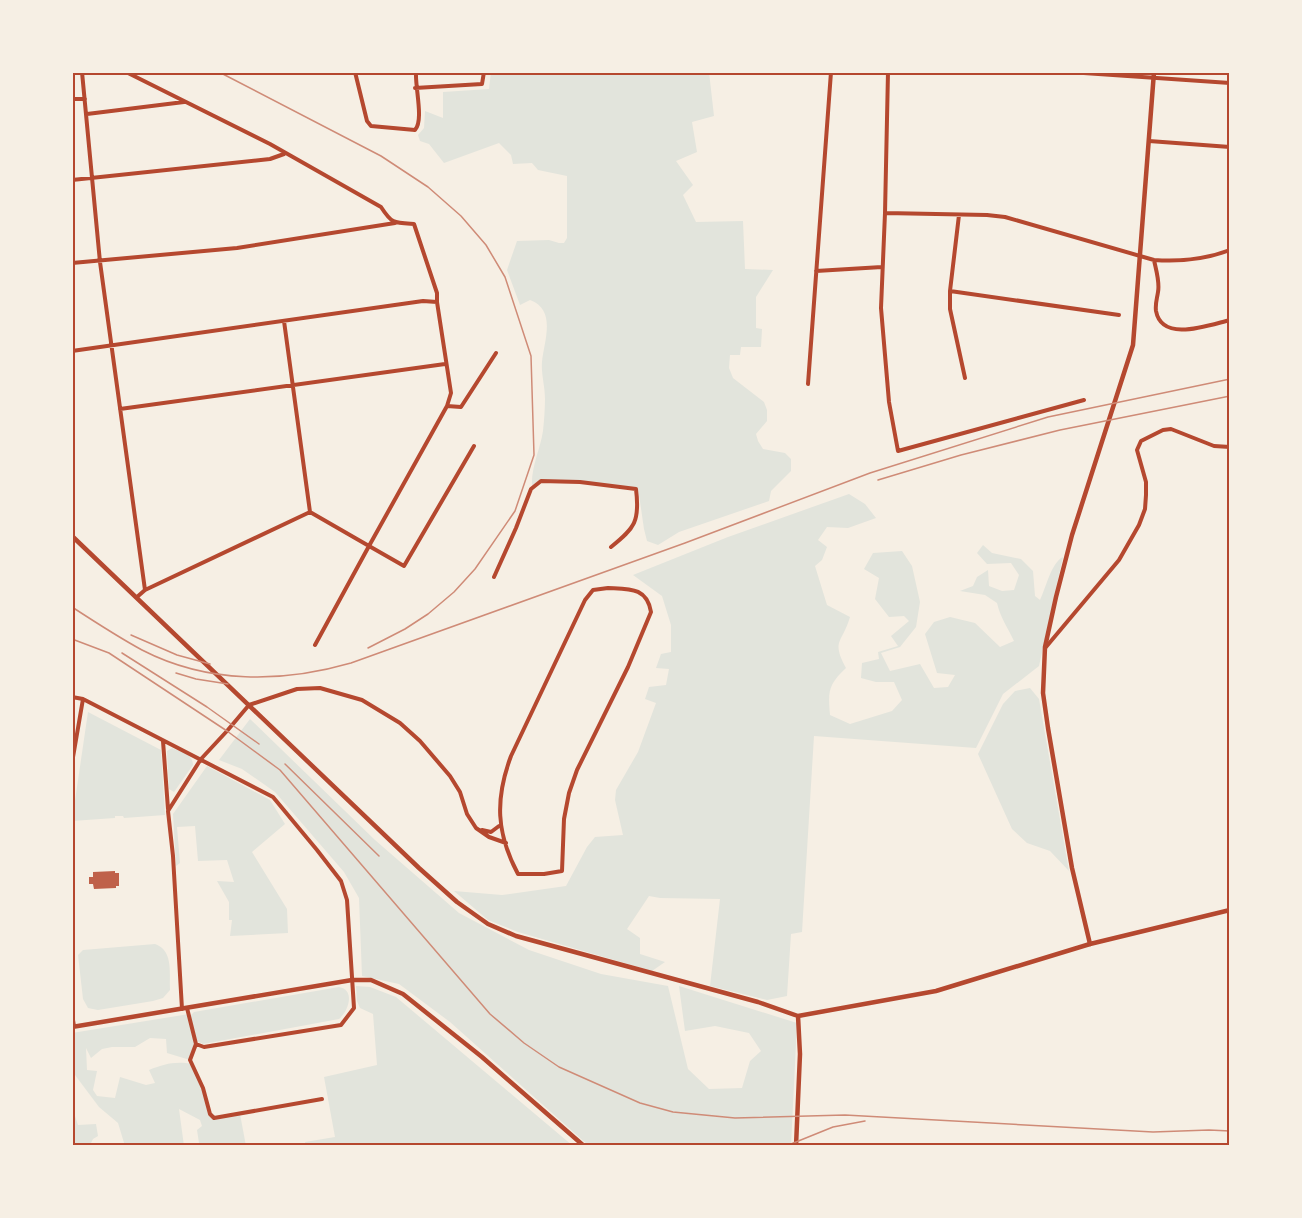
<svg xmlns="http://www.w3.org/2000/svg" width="1302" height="1218" font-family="'PT Sans Narrow',sans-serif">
<rect width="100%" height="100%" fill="#f6efe4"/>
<path fill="#e2e4dc" d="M 491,72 L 709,72 L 714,116 L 692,122 L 697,152 L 676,161 L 693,185 L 683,195 L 696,222 L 743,221 L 745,269 L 773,270 L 756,297 L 756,328 L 762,329 L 761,347 L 741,347 L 740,355 L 730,355 L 729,368 L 733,378 L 764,402 L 767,410 L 767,421 L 756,434 L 758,441 L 763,449 L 785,453 L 791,459 L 791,471 L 771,491 L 769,501 L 679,532 L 658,545 L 647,541 L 644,529 L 638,488 L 574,480 L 540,480 L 532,486 C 531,467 540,450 543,431 C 544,421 545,409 545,399 C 545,386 541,374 542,362 C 544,341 557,310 530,300 L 520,305 L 507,270 L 517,241 L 549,240 L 559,243 L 564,243 L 567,238 L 567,176 L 538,170 L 532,163 L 513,164 L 511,155 L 499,143 L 444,163 L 429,144 L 420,141 L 418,135 L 424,128 L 425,111 L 443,118 L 443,92 L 489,89 Z
M 849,494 L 865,504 L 876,518 L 848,528 L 827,527 L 818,540 L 827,547 L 822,560 L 815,566 L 827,605 L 850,617 C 842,644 831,640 846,668 C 828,685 828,691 830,715 L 850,724 L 892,711 L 902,700 L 894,682 L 876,682 L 861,678 L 862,663 L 879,659 L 878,652 L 898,646 L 891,636 L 909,621 L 904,616 L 889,617 L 875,599 L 879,578 L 864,569 L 873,553 L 902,551 L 912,566 L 920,602 L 916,627 L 900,647 L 881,653 L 890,671 L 920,664 L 934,688 L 948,687 L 955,675 L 937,673 L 925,634 L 934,622 L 950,617 L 975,623 L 1000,647 L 1014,641 C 1008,628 1000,617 997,603 L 985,595 L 960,591 L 973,586 L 977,577 L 988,570 L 989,586 L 1002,591 L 1014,590 L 1019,575 L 1011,563 L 987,564 L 977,553 L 983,545 L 992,553 L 1021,559 L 1033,571 L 1035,596 L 1040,600 C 1046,588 1051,563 1063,557 L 1039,666 L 1003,694 L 976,748 L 814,736 L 802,932 L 791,934 L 787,996 L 767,1000 L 710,986 L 720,899 L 660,898 L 649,896 L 627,929 L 640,938 L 640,954 L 665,962 L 652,971 L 518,932 L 488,920 L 454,891 L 502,895 L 566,886 L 587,847 L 595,837 L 623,835 L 615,800 L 616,790 L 638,752 L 656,703 L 645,699 L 649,687 L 666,685 L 669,669 L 656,668 L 661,654 L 671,652 L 671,625 L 662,596 L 633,575 L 728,537 Z
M 1030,688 L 1039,699 L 1069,871 L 1050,851 L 1027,843 L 1012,829 L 978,754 L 1003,704 L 1015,691 Z
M 88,712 L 161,750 L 165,815 L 124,818 L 123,816 L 115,816 L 115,818 L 72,821 Z
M 250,719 L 375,840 L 459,913 L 529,950 L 601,974 L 668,986 L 688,1069 L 709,1089 L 742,1088 L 750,1061 L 761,1051 L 749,1033 L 715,1026 L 685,1031 L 679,986 L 797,1023 L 791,1146 L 589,1146 L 450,1022 L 399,984 L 362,976 L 359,898 L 344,872 L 275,792 L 242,769 L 219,760 Z
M 172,748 C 181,752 193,754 193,765 L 174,792 L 169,789 L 167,751 Z
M 207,766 L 270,800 L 285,824 L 252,852 L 287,909 L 288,933 L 230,936 L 232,920 L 229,920 L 229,902 L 217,881 L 234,882 L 227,860 L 198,861 L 195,826 L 177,827 L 180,863 L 176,866 L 173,814 Z
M 155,944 C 174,951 169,973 170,990 L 163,998 L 153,1001 L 98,1010 L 88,1008 L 83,999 L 78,955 L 83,950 Z
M 356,986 L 370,987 L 396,997 L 573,1146 L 306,1146 L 305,1142 L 335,1137 L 324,1077 L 377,1065 L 373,1014 L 360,1008 L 357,1001 Z
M 339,987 C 356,990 348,1012 339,1019 L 203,1044 L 197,1041 L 192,1023 L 196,1044 L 190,1060 L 167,1053 L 166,1039 L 150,1038 L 135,1047 L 112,1047 L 102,1049 L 91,1058 L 86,1048 L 87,1070 L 97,1071 L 93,1090 L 97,1096 L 115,1098 L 120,1077 L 146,1085 L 155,1083 L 149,1070 C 165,1064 174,1061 193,1064 L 210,1114 L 214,1118 L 240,1114 L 246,1146 L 195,1146 L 199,1143 L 197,1130 L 202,1126 L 200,1120 L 179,1109 L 184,1146 L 125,1146 L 118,1123 L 99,1107 L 72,1071 L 72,1033 L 189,1014 L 191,1019 L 191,1015 L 194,1012 Z
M 72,1107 L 78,1125 L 96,1124 L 98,1136 L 93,1139 L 90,1145 L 91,1146 L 72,1146 Z"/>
<path fill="#bf614a" d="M 115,871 L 115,873 L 119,873 L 119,886 L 116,886 L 116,888 L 94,889 L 93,884 L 89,884 L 89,877 L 93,877 L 93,872 Z"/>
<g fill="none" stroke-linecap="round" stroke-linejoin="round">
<path stroke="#b5482f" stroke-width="4" d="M 82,72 L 100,262 L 145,590
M 126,72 L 270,144 L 381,207 C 392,224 394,223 414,224 L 437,293 L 437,302 L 451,393 L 447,406 L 369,546 L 310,512 L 145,590 L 137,597
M 355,72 L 367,121 L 371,126 L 415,130 C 424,120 415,88 416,72
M 888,72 L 885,213 L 881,308 L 889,402 L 898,451 L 1084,400
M 1069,72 L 1230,83
M 415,88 L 482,84 L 484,72
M 72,99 L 85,99
M 87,114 L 184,102
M 1149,141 L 1230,147
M 72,180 L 270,159 L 284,154
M 885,213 L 987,215 L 1005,217 L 1154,260 C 1180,262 1206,259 1230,250
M 959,215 L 950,291 L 950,309 L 965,378
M 1154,260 C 1156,270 1160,282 1158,292 C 1157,299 1155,304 1156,311 C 1162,343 1209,325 1230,320
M 72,263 L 237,248 L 395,223
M 816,271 L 882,267
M 950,291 L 1119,315
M 284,321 L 310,512
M 72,351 L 423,301 L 437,302
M 808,384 L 831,72
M 447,406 L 461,407 L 496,353
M 120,409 L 445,364
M 494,577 L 516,528 L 531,489 L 541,481 L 580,482 L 636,489 C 640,521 635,528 611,547
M 608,588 C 629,589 647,587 651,612 L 628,667 L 577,770 L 569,793 L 564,819 L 562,871 L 544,874 L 518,874 C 496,833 495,799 511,756 L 585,600 L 593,590 Z
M 315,645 L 369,546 L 404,566 L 474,446
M 1046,647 L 1119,560 L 1139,525 L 1145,509 L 1146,495 L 1146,482 L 1137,450 L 1141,441 L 1163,430 L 1171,429 L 1214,446 L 1230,447
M 72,697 L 83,699 L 273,797 L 317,850 L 341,881 L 347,900 L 354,1008 L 341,1025 L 204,1047 L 196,1044
M 163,741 L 168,809
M 72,763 L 83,699
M 482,830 L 491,832 L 499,826
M 187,1008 L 196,1044 L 190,1060 L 203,1088 L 210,1114 L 214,1118 L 322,1099
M 182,1009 L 173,856 L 168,811 L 201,759 L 227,731 L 249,705 L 297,689 L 320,688 L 362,700 L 400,723 L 420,741 L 450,776 L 460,792 L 467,814 L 476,828 L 489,837 L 506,843
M 72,1014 L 74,1026"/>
<path stroke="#b5482f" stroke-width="4.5" d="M 72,536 L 419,868 L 457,902 L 488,924 L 516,936 L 758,1002 L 798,1016 L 936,991 L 1090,944
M 72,1027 L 352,980 L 371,980 L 403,994 L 482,1057 L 584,1146
M 796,1146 L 800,1054 L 798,1016"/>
<path stroke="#b5482f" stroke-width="4.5" d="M 1154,72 L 1133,345 L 1072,535 L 1056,597 L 1045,647 L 1043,693 L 1048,728 L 1072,868 L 1090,944 L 1230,910"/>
<path stroke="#cf8b77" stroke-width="1.5" d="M 219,72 L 381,156 L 428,187 L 461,216 L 486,245 L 505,277 L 531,356 L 534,455 L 515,511 L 475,569 L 454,592 L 428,614 L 405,629 L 368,648
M 878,480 L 961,455 L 1060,430 L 1230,396
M 72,607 C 95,622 118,637 142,650 C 208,684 282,683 351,663 L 685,543 L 870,473 L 1048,417 L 1230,379
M 131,635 L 177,655 L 210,664
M 72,639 L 109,653 L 227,731 L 280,770 L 490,1014 L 524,1043 L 559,1067 L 640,1103 L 673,1112 L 735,1118 L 845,1115 L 1153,1132 L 1209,1130 L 1230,1131
M 122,653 L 207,707 L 259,744
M 176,673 L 196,679 L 228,684
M 285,764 L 379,856
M 786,1146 L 833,1127 L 865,1121"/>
</g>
<rect width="1302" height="1218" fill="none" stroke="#f6efe4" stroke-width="147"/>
<rect x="74" y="74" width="1154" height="1070" fill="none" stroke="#b5482f" stroke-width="2"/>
</svg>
